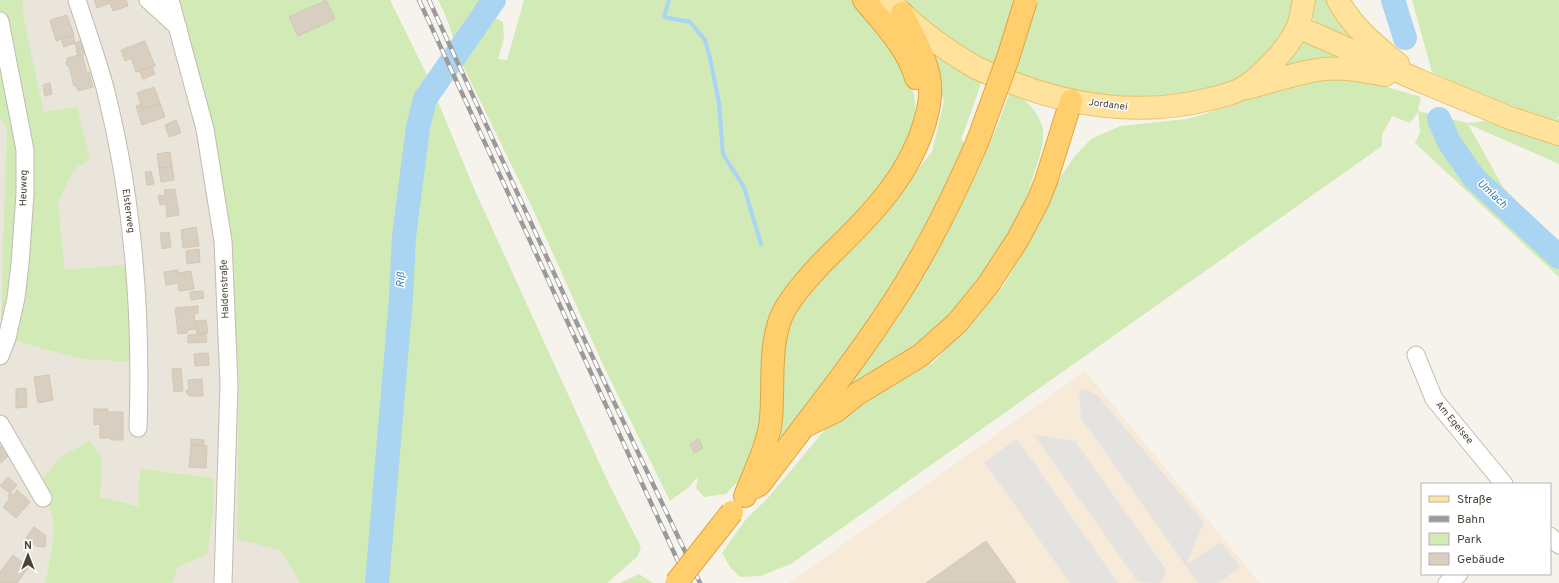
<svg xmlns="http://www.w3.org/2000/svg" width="1559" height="583" font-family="Overpass,sans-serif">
<rect width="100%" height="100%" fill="#f6f3ec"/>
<path fill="#eae5da" d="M 23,0 L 166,0 L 229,242 L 239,379 L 280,550 L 300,583 L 172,583 L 178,567 L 140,469 L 139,506 L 99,497 L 102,457 L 41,481 L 54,524 L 52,548 L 45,583 L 0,583 L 0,337 L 81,359 L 65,271 L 58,203 L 74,169 L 44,112 L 24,19 Z
M 0,118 L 7,128 L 5,212 L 0,311 Z"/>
<path fill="#f7ead8" d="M 1085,371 L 1260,583 L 789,583 Z"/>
<path fill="#d2eab5" d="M 0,0 L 23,0 L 24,19 L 44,112 L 77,107 L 90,159 L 74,169 L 58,203 L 65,270 L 133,264 L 136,362 L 81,359 L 0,337 L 7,128 L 0,118 Z
M 177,0 L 390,0 L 426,73 L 476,193 L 609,484 L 641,547 L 637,557 L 607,583 L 300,583 L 280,550 L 237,539 L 239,379 L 229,242 Z
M 438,0 L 480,0 L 476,7 L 503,22 L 504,38 L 498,59 L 507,60 L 524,0 L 857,0 L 909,76 L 915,99 L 915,123 L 893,177 L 802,270 L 750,460 L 739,480 L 726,494 L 704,497 L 696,488 L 698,476 L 689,487 L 670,501 L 605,369 L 532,207 L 463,66 L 445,14 Z
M 896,0 L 1298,0 L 1281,42 L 1237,81 L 1183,99 L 1074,95 L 978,63 Z
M 1310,0 L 1331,0 L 1369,47 L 1317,25 L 1312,17 Z
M 1412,0 L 1559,0 L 1559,116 L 1555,120 L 1559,118 L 1559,123 L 1470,90 L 1432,72 Z
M 1299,33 L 1373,63 L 1265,74 Z
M 928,49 L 982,81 L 961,140 L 965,143 L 946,187 L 911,254 L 877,311 L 783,438 L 778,433 L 783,333 L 803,294 L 875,221 L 932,152 L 944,101 L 936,78 Z
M 1341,76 L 1377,84 L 1421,97 L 1418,111 L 1468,123 L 1484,121 L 1559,143 L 1559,164 L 1468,124 L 1503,187 L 1559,244 L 1559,277 L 1415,143 L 1420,132 L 1418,112 L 1410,123 L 1392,116 L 1382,135 L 1382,146 L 791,564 L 760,576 L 740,577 L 730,567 L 722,553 L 746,519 L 767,499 L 822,433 L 849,408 L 888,383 L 933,363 L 1004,285 L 1039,224 L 1057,182 L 1074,157 L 1091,139 L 1120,126 L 1187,119 L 1231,106 L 1268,90 Z
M 1011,89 L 1031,106 L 1038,116 L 1043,128 L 1043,142 L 1040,155 L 1024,205 L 1007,240 L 976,291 L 940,332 L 845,390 L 896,321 L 956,216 L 975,177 L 997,127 Z
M 89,441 L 102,457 L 100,497 L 138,506 L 140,469 L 214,478 L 213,512 L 207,554 L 178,567 L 172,583 L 45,583 L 52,548 L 54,524 L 41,481 L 59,458 Z
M 639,574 L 653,583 L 620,583 Z"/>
<path fill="#e5e3e0" d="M 1079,388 L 1088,390 L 1098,396 L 1204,522 L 1186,565 L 1220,542 L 1241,567 L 1218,583 L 1198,583 L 1081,418 Z
M 1034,435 L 1075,441 L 1166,569 L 1164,578 L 1160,583 L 1138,582 Z
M 1017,439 L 1118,583 L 1070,583 L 984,462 Z"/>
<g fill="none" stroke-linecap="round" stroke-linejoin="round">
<path stroke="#a9d4f2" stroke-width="4" d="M 669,0 L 664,17 L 690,22 L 705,40 L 710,58 L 719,103 L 723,154 L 744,187 L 761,244"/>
<path stroke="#a9d4f2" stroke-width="24" d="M 1393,0 L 1405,38
M 1439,119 L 1449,142 L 1474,178 L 1559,257
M 377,583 L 401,298 L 404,237 L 418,127 L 425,99 L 494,0"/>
</g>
<path fill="#d8cfc1" stroke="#d3c7b4" d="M 94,0 L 109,0 L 110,3 L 97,8 Z
M 109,0 L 126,0 L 128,6 L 113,11 Z
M 326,0 L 335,19 L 298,36 L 289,17 Z
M 67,15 L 74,35 L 56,41 L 50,20 Z
M 73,35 L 75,43 L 64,47 L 61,39 Z
M 86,39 L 88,46 L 77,49 L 75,43 Z
M 145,41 L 155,66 L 136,72 L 131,58 L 125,61 L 121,50 Z
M 87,47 L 88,53 L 78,56 L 76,50 Z
M 82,54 L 87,73 L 89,72 L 93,87 L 78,91 L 76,85 L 74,86 L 69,66 L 67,66 L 66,62 L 68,62 L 67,58 Z
M 152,67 L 155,74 L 143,79 L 139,70 Z
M 50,83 L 52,94 L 45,96 L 43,85 Z
M 154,87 L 160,103 L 143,109 L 137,93 Z
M 160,103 L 165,117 L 142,125 L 136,106 L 142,104 L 143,109 Z
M 176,120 L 181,133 L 169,137 L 165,125 Z
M 170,152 L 172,166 L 159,168 L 157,154 Z
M 172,166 L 174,180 L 161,182 L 159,168 Z
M 151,171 L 154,184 L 147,185 L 145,172 Z
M 175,189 L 179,215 L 167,217 L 166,204 L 160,205 L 158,196 L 165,195 L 164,190 Z
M 196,227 L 199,246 L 183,248 L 181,230 Z
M 169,232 L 171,247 L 162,249 L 160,233 Z
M 199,249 L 200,262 L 187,264 L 186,251 Z
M 178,270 L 178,273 L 191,271 L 194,289 L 179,291 L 178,283 L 166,285 L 164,272 Z
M 203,291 L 204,298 L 191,300 L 190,292 Z
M 198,306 L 198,313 L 194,314 L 196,329 L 187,330 L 187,333 L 178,334 L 175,308 Z
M 206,320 L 208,333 L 197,334 L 195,321 Z
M 206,334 L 207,342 L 188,343 L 188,335 Z
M 208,353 L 209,365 L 195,366 L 194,354 Z
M 181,368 L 183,391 L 174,392 L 172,369 Z
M 49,375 L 53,400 L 38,403 L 34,377 Z
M 202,379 L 203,396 L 189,396 L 189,394 L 187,394 L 186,390 L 189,390 L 188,380 Z
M 26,388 L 27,407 L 16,408 L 16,389 Z
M 94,409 L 108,409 L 108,412 L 123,412 L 123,440 L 111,440 L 111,438 L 100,438 L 100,424 L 94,425 Z
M 191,439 L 204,440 L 204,446 L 191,445 Z
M 699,439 L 703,448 L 694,453 L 690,444 Z
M 2,445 L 10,454 L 1,463 L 0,447 Z
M 191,445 L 207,446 L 206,468 L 189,467 Z
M 8,477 L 17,485 L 10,493 L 0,486 Z
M 17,490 L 30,502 L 16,518 L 3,507 L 10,498 L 8,496 L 10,493 L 13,495 Z
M 34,527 L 46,536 L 45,547 L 36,546 L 26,538 Z
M 986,541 L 1016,583 L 926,583 Z
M 13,555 L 29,567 L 17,583 L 0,583 L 0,572 Z"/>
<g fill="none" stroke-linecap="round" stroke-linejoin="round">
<g stroke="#c2bbae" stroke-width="19">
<path id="minor" d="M 77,0 C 87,31 98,61 106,92 C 134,203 142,314 138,428
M 148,0 L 178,27
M 170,0 L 205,129 L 223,241 L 229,384 L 223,583
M 0,21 L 25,150 L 25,194 L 20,264 L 16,298 L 7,338 L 0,356
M 1416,355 L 1434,399 L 1504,484
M 0,424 L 43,498
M 1550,536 L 1559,545
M 1447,583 L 1459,574"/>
</g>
<g stroke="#e6c16a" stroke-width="24">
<path id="major" d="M 889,0 C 913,26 944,49 975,67 C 984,72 994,75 1003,79 C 1067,106 1141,117 1210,99 C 1219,97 1230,94 1239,90 C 1259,80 1290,47 1298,26 C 1301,18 1302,9 1304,0
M 1338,0 C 1352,27 1376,46 1398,64
M 1298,27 L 1418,80 L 1510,118 L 1559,134
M 1246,88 C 1272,82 1297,72 1324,69 C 1344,67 1365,71 1385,75"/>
</g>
<g stroke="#e0a43c" stroke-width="24">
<path id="highway" d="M 864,0 C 883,23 908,48 916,78
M 807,425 L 836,411 L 857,394 L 921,355 L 957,323 L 988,285 L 1018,239 L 1038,201 L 1046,181 L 1071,101
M 756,487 L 760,484 C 805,424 852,366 893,303 C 926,253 953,198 977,143
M 745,496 C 754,473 769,443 771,419 C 774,385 769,352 780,320 C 787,299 819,265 836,249 C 874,212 910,174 925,122 C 929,107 932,93 929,77 C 925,55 911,33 902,13"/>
</g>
<use href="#minor" stroke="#fff" stroke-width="17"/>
<use href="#major" stroke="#ffe39c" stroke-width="22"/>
<use href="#highway" stroke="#ffcf6e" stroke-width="22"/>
<g stroke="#9a9a9a" stroke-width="4.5">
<path id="rail" d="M 419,0 L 688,583
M 429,0 L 586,343 L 700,583"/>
</g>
<use href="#rail" stroke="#fff" stroke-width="3" stroke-dasharray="9" stroke-linecap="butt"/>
<g stroke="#e0a43c" stroke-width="24" stroke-linecap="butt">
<path id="highway-bridge" d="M 977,143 L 1008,58 L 1026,0
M 676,583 L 732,512"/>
</g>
<use href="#highway-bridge" stroke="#ffcf6e" stroke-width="22"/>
</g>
<g text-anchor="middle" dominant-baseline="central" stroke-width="3" stroke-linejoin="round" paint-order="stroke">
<g font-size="10" fill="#4b4439" stroke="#fff">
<text transform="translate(1108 105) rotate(7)">Jordanei</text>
<text transform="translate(24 188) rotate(-89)">Heuweg</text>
<text transform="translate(128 211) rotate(82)">Elsterweg</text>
<text transform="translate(225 289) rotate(-92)">Haldenstraße</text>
<text transform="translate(1454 423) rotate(50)">Am Egelsee</text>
</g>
<g font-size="11" font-style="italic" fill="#2e7ab2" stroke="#fff">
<text transform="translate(1492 194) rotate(43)">Umlach</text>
<text transform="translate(401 280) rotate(-86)">Riß</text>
</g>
</g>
<rect x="1421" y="483" width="130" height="92" fill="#ffffff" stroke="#b7b4b0"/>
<rect x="1429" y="496" width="20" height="6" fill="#ffe39c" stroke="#b7b4b0"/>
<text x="1457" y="503" font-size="12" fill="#4b4439">Straße</text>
<rect x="1429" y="516" width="20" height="6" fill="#9a9a9a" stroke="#b7b4b0"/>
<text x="1457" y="523" font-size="12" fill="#4b4439">Bahn</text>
<rect x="1429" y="533" width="20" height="12" fill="#d2eab5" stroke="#b7b4b0"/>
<text x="1457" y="543" font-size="12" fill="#4b4439">Park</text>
<rect x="1429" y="553" width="20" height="12" fill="#d8cfc1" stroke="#b7b4b0"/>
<text x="1457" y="563" font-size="12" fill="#4b4439">Gebäude</text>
<g transform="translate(28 555)" stroke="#ffffff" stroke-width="3" paint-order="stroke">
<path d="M0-3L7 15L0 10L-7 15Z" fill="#4b4439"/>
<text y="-6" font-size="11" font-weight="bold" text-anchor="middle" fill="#4b4439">N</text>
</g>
</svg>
